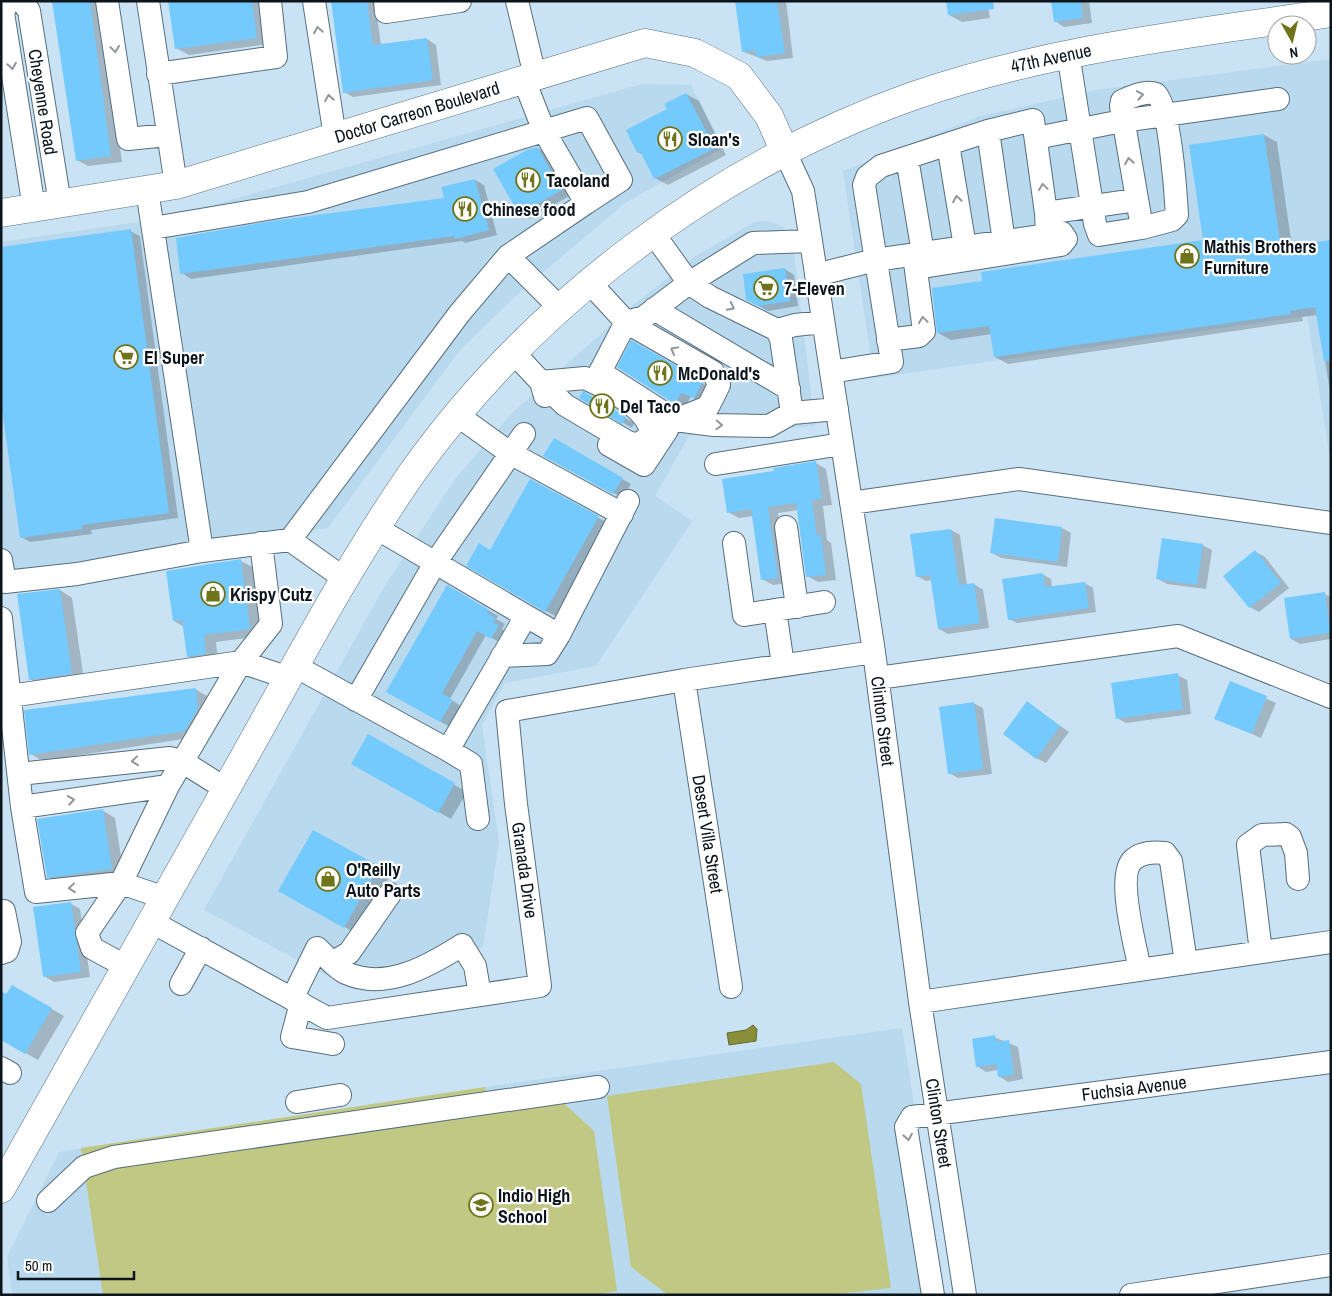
<svg xmlns="http://www.w3.org/2000/svg" width="1332" height="1296" font-family="'Archivo Narrow',sans-serif">
<rect width="100%" height="100%" fill="#cae3f4"/>
<path fill="#b8d9ee" d="M 1331,59 L 1331,464 L 1307,316 L 874,378 L 843,171 L 977,117 L 1096,90 Z
M 642,84 L 691,85 L 723,148 L 625,203 L 519,293 L 460,350 L 328,528 L 1,572 L 1,242 L 166,218 Z
M 768,221 L 784,227 L 794,252 L 815,426 L 689,436 L 655,496 L 692,521 L 596,666 L 505,683 L 482,725 L 499,842 L 483,947 L 413,983 L 354,990 L 204,910 L 384,587 L 455,479 L 512,413 L 633,305 L 696,256 L 754,222 Z
M 902,1028 L 944,1295 L 12,1295 L 7,1257 L 59,1152 L 485,1087 Z"/>
<path fill="#c1c883" d="M 834,1062 L 861,1084 L 891,1288 L 826,1295 L 668,1295 L 631,1267 L 607,1096 Z
M 485,1087 L 489,1106 L 558,1098 L 594,1131 L 617,1291 L 594,1295 L 103,1295 L 81,1148 Z"/>
<path fill="#898f38" stroke="#646a2f" d="M 753,1025 L 757,1029 L 756,1041 L 729,1045 L 727,1033 L 746,1030 Z"/>
<path fill="#0003" d="M 54,1 L 99,1 L 122,162 L 88,166 L 77,160 Z
M 170,1 L 263,1 L 269,44 L 189,55 L 176,48 Z
M 332,1 L 375,1 L 381,45 L 427,39 L 436,45 L 441,85 L 353,97 L 344,92 Z
M 736,1 L 786,1 L 793,58 L 767,61 L 744,52 Z
M 987,1 L 990,18 L 962,22 L 949,15 Z
M 1052,1 L 1089,1 L 1092,23 L 1064,27 L 1055,21 Z
M 686,94 L 699,101 L 726,155 L 668,185 L 655,178 L 643,155 L 638,152 L 669,110 Z
M 1264,135 L 1277,142 L 1292,247 L 1331,241 L 1331,398 L 1318,315 L 1302,317 L 1303,321 L 1008,364 L 995,357 L 992,334 L 951,340 L 938,333 L 984,282 L 1204,241 Z
M 537,148 L 547,153 L 571,195 L 529,219 L 520,214 L 495,170 Z
M 475,180 L 484,185 L 497,235 L 465,243 L 462,241 L 191,279 L 182,273 L 446,199 Z
M 130,231 L 140,236 L 178,518 L 91,530 L 92,534 L 30,542 L 21,537 Z
M 785,269 L 794,275 L 798,306 L 768,311 L 757,305 Z
M 632,342 L 711,388 L 704,403 L 691,397 L 684,408 L 619,367 Z
M 583,393 L 634,423 L 632,428 L 580,397 Z
M 555,440 L 631,484 L 623,498 L 545,456 Z
M 816,463 L 826,469 L 832,505 L 823,506 L 827,540 L 831,543 L 836,580 L 818,582 L 807,576 L 798,510 L 778,513 L 788,583 L 773,585 L 762,579 L 753,516 L 739,518 L 728,512 L 775,472 Z
M 531,481 L 608,523 L 555,616 L 468,565 L 491,552 Z
M 996,519 L 1062,528 L 1071,533 L 1067,567 L 1001,558 L 992,553 Z
M 951,530 L 960,535 L 967,585 L 974,584 L 983,590 L 989,628 L 948,634 L 939,629 L 932,580 L 926,581 L 917,576 Z
M 1202,545 L 1212,550 L 1206,589 L 1167,584 L 1158,579 Z
M 1256,552 L 1265,557 L 1289,588 L 1259,612 L 1250,607 Z
M 241,561 L 254,568 L 262,636 L 216,642 L 218,661 L 201,663 L 188,656 L 184,627 L 174,621 Z
M 1042,574 L 1051,579 L 1052,587 L 1085,583 L 1093,588 L 1096,612 L 1017,623 L 1009,619 Z
M 447,586 L 498,616 L 496,619 L 505,624 L 502,629 L 507,632 L 501,643 L 486,635 L 450,699 L 461,706 L 450,727 L 388,692 Z
M 60,590 L 72,598 L 84,680 L 42,686 L 30,679 Z
M 1324,594 L 1331,597 L 1331,639 L 1300,644 L 1291,639 Z
M 1177,675 L 1187,680 L 1191,714 L 1126,723 L 1117,718 Z
M 1231,683 L 1276,703 L 1261,738 L 1216,718 Z
M 195,689 L 207,696 L 209,715 L 196,737 L 42,761 L 31,754 Z
M 973,703 L 983,708 L 992,774 L 958,778 L 949,773 Z
M 1028,703 L 1069,732 L 1046,763 L 1036,758 Z
M 368,736 L 467,792 L 451,819 L 353,764 Z
M 102,810 L 115,818 L 124,876 L 61,884 L 48,877 Z
M 313,831 L 390,875 L 357,934 L 280,890 Z
M 71,904 L 80,909 L 90,977 L 54,982 L 44,976 Z
M 12,986 L 64,1016 L 38,1060 L 1,1039 L 7,995 Z
M 994,1037 L 1018,1047 L 1023,1079 L 1008,1082 L 999,1076 L 998,1070 L 986,1072 L 977,1066 Z"/>
<path fill="#74c9fd" d="M 52,1 L 90,1 L 111,156 L 76,161 Z
M 168,1 L 252,1 L 257,38 L 175,49 Z
M 331,1 L 367,1 L 373,45 L 427,38 L 433,80 L 343,93 Z
M 735,1 L 777,1 L 785,53 L 756,57 L 755,50 L 742,52 Z
M 946,1 L 993,1 L 994,9 L 948,15 Z
M 1051,1 L 1081,1 L 1083,18 L 1054,22 Z
M 686,93 L 715,148 L 654,179 L 640,151 L 637,153 L 626,130 L 667,109 L 664,104 Z
M 1264,134 L 1281,247 L 1331,240 L 1331,361 L 1324,361 L 1315,307 L 1290,311 L 1291,314 L 994,357 L 989,326 L 937,333 L 932,288 L 982,281 L 981,272 L 1203,240 L 1189,145 Z
M 537,147 L 562,190 L 519,214 L 493,169 L 527,150 Z
M 475,179 L 489,230 L 455,239 L 454,236 L 180,274 L 176,238 L 272,221 L 444,198 L 441,187 Z
M 131,229 L 169,513 L 82,525 L 83,529 L 20,538 L 1,402 L 1,247 Z
M 785,268 L 790,301 L 758,306 L 746,300 L 743,274 Z
M 631,340 L 703,381 L 694,398 L 681,393 L 675,404 L 617,367 Z
M 583,391 L 626,417 L 622,424 L 579,398 Z
M 554,438 L 623,478 L 613,494 L 543,456 Z
M 816,461 L 822,499 L 812,500 L 817,536 L 821,535 L 826,575 L 806,577 L 796,503 L 768,507 L 778,578 L 761,580 L 751,509 L 727,513 L 722,479 L 774,471 L 773,468 Z
M 530,479 L 599,516 L 545,612 L 466,566 L 479,543 L 490,550 Z
M 995,518 L 1062,527 L 1058,562 L 990,553 Z
M 951,529 L 959,585 L 974,583 L 980,623 L 938,629 L 930,575 L 916,577 L 910,534 Z
M 1162,538 L 1203,544 L 1197,585 L 1156,579 Z
M 1255,550 L 1281,583 L 1249,608 L 1223,576 Z
M 241,559 L 250,629 L 204,635 L 206,654 L 187,657 L 182,620 L 173,621 L 166,571 Z
M 1043,573 L 1045,587 L 1085,582 L 1089,608 L 1008,620 L 1002,579 Z
M 447,585 L 489,610 L 487,613 L 496,618 L 493,623 L 499,625 L 491,639 L 477,631 L 442,693 L 453,700 L 440,722 L 386,692 Z
M 60,589 L 72,674 L 29,680 L 17,594 Z
M 1325,592 L 1330,633 L 1290,639 L 1284,598 Z
M 1178,673 L 1183,709 L 1116,719 L 1111,683 Z
M 1230,681 L 1267,696 L 1252,734 L 1214,719 Z
M 196,688 L 198,708 L 185,731 L 29,755 L 24,710 Z
M 1027,701 L 1060,726 L 1036,759 L 1003,734 Z
M 974,702 L 983,769 L 948,774 L 939,707 Z
M 368,734 L 455,783 L 438,813 L 351,764 Z
M 103,809 L 112,869 L 47,878 L 37,819 Z
M 313,830 L 379,866 L 344,928 L 278,891 Z
M 71,902 L 81,972 L 43,977 L 33,907 Z
M 12,985 L 52,1008 L 25,1054 L 1,1040 L 1,991 L 6,994 Z
M 995,1035 L 996,1042 L 1009,1040 L 1014,1075 L 998,1077 L 996,1064 L 976,1067 L 972,1039 Z"/>
<g fill="none" stroke-linecap="round" stroke-linejoin="round">
<g stroke="#576e7d" stroke-width="24">
<path id="minor" d="M 8,1 L 3,13 L 34,208
M 22,1 L 29,11 L 60,204
M 107,1 L 128,139 L 167,135
M 148,1 L 176,185
M 314,1 L 335,137
M 385,1 L 386,12 L 460,1
M 517,1 L 535,76
M 1068,53 L 1095,224 L 1099,235 L 1142,228 L 1121,106 L 1122,101 C 1131,97 1145,90 1156,94 C 1169,98 1176,198 1177,215 L 1172,220 L 1142,228
M 158,74 L 276,57 L 270,1
M 988,131 L 1004,242
M 1036,138 L 1122,121 L 1278,99
M 948,144 L 965,247
M 785,152 L 803,191 L 811,241 L 874,652 L 920,1002 L 965,1295
M 907,158 L 923,253
M 147,190 L 202,551 L 290,540 L 345,579
M 1046,213 L 1136,200
M 153,228 L 308,202 L 587,118 L 621,180 L 586,203
M 653,233 L 689,283 L 753,243 L 811,241
M 508,256 L 561,309
M 816,275 L 875,260 L 1062,233 L 1066,239 L 1061,245 L 916,268
M 590,283 L 626,322 L 644,317 L 689,283 L 710,297 L 777,330 L 781,339 L 792,413
M 654,309 L 789,389
M 777,330 L 795,325 L 823,322
M 888,340 L 919,336 L 924,331 L 914,255
M 514,353 L 541,382 L 545,396
M 831,372 L 892,362 L 864,185 L 867,177 L 881,166 L 988,131 L 1033,120 L 1046,213 L 1047,235
M 585,378 C 608,389 648,407 652,435 L 640,443 L 631,444 L 565,405 L 541,382 Z
M 457,415 L 510,453 L 622,514
M 675,420 L 708,407 L 719,385 L 713,372 L 626,322 L 600,372 L 675,420 L 714,425 L 769,426 L 792,413 L 837,409
M 609,445 L 644,465 L 667,430
M 716,464 L 842,444
M 851,503 L 1019,479 L 1331,523
M 786,527 L 797,607
M 290,540 L 459,314 L 508,256 L 586,203 L 544,131 L 524,80
M 734,543 L 744,615 L 824,602
M 1,560 L 5,582 L 77,574 L 202,551
M 775,610 L 783,665
M 526,616 L 559,635 L 628,501
M 1,618 L 22,807 L 36,892 L 121,883 L 165,898
M 502,656 L 547,654 L 559,635
M 295,666 L 448,750 L 526,616 L 376,528
M 878,678 L 1178,636 L 1331,697
M 684,680 L 731,987
M 10,696 L 241,662 L 289,678
M 356,700 L 435,563 L 524,434
M 448,750 L 471,764 L 478,819
M 19,774 L 170,758 L 183,762 L 226,789
M 22,807 L 168,786
M 152,922 L 327,1018 L 540,986 L 516,804 L 507,711 L 684,680 L 874,652
M 1261,952 L 1248,845 L 1262,835 L 1286,834 L 1290,837 L 1296,853 L 1298,879
M 1,953 L 7,951 L 10,942 L 4,911
M 333,962 L 349,953 L 390,894
M 127,967 L 92,948 L 87,933 L 121,883 L 168,786 L 241,662 L 271,624 L 261,543
M 1140,970 C 1136,948 1115,873 1134,859 C 1143,852 1154,852 1165,853 L 1171,861 L 1186,963
M 181,984 L 201,948
M 292,999 L 317,948 C 326,956 336,969 346,973 C 386,991 429,966 462,945 L 475,966 L 480,995
M 920,1002 L 1331,942
M 301,1003 L 292,1037 L 333,1044
M 1,1068 L 10,1073
M 297,1102 L 340,1095
M 48,1201 L 84,1167 L 114,1157 L 598,1087
M 933,1295 L 906,1127 L 912,1117 L 1331,1062
M 1131,1295 L 1331,1265"/>
</g>
<g stroke="#576e7d" stroke-width="29">
<path id="major" d="M 1,213 L 176,185 L 645,43 L 695,53 L 739,76 L 769,116 L 785,152
M 1,1189 C 82,1046 162,902 243,759 C 297,663 349,564 412,473 C 532,304 718,165 913,96 C 1048,49 1190,34 1331,13"/>
</g>
<use href="#minor" stroke="#fff" stroke-width="22"/>
<use href="#major" stroke="#fff" stroke-width="28"/>
</g>
<defs><path id="oneway-chevron" d="M-2-3.5L2.5 0L-2 3.5" fill="none" stroke-width="1.6" stroke-linecap="round" stroke-linejoin="round" transform="scale(1.25)"/></defs>
<g stroke="#929698">
<use href="#oneway-chevron" transform="translate(318 30) rotate(-99)"/>
<use href="#oneway-chevron" transform="translate(115 49) rotate(82)"/>
<use href="#oneway-chevron" transform="translate(12 66) rotate(81)"/>
<use href="#oneway-chevron" transform="translate(1140 95) rotate(-10)"/>
<use href="#oneway-chevron" transform="translate(329 98) rotate(-99)"/>
<use href="#oneway-chevron" transform="translate(1129 161) rotate(-100)"/>
<use href="#oneway-chevron" transform="translate(1043 187) rotate(-98)"/>
<use href="#oneway-chevron" transform="translate(957 199) rotate(-100)"/>
<use href="#oneway-chevron" transform="translate(731 307) rotate(27)"/>
<use href="#oneway-chevron" transform="translate(923 320) rotate(-98)"/>
<use href="#oneway-chevron" transform="translate(674 350) rotate(-151)"/>
<use href="#oneway-chevron" transform="translate(719 425) rotate(3)"/>
<use href="#oneway-chevron" transform="translate(135 761) rotate(174)"/>
<use href="#oneway-chevron" transform="translate(71 800) rotate(-8)"/>
<use href="#oneway-chevron" transform="translate(72 888) rotate(174)"/>
<use href="#oneway-chevron" transform="translate(908 1137) rotate(81)"/>
</g>
<defs>
<g id="restaurant-ring" transform="scale(1.25)"><circle r="9.5" fill="#fff" stroke="#6f741b" stroke-width="1.5"/><path d="M-5-6h1v4h1v-4h1v4h1v-4h1v5L-1.5 .5V6h-2V.5L-5-1ZM5-6V6H3V1.5H1.5Q1.5-4 5-6Z" fill="#6f741b"/></g>
<g id="shop-ring" transform="scale(1.25)"><circle r="9.5" fill="#fff" stroke="#6f741b" stroke-width="1.5"/><path d="M-5-2.5h2.3a2.7 3.5 0 0 1 5.4 0H5L5.5 6h-11ZM-1.5-2.5h3a1.5 2.3 0 0 0-3 0Z" fill="#6f741b"/></g>
<g id="supermarket-ring" transform="scale(1.25)"><circle r="9.5" fill="#fff" stroke="#6f741b" stroke-width="1.5"/><path d="M-6-5.5h2.5l.6 2H6L4.5 2H-2.5L-4.4-4H-6ZM-1.5 3.2a1.3 1.3 0 1 0 .1 0ZM3 3.2a1.3 1.3 0 1 0 .1 0Z" fill="#6f741b"/></g>
<g id="school-ring" transform="scale(1.25)"><circle r="9.5" fill="#fff" stroke="#6f741b" stroke-width="1.5"/><path d="M0-5L7-2L0 1L-7-2ZM-4 1L0 2.5L4 1V4Q0 6-4 4Z" fill="#6f741b"/></g>
</defs>
<g fill-rule="evenodd">
<use href="#restaurant-ring" x="670" y="139"/>
<use href="#restaurant-ring" x="528" y="180"/>
<use href="#restaurant-ring" x="465" y="209"/>
<use href="#shop-ring" x="1187" y="256"/>
<use href="#supermarket-ring" x="766" y="288"/>
<use href="#supermarket-ring" x="126" y="357"/>
<use href="#restaurant-ring" x="660" y="373"/>
<use href="#restaurant-ring" x="602" y="406"/>
<use href="#shop-ring" x="213" y="594"/>
<use href="#shop-ring" x="328" y="879"/>
<use href="#school-ring" x="481" y="1205"/>
</g>
<g text-anchor="middle" dominant-baseline="central" stroke-width="4.5" stroke-linejoin="round" paint-order="stroke">
<g font-size="18" fill="#0c151b" stroke="#fff">
<text transform="translate(1051 58) rotate(-12)">47th Avenue</text>
<text transform="translate(43 102) rotate(81)">Cheyenne Road</text>
<text transform="translate(417 112) rotate(-17)">Doctor Carreon Boulevard</text>
<text transform="translate(883 721) rotate(83)">Clinton Street</text>
<text transform="translate(708 834) rotate(81)">Desert Villa Street</text>
<text transform="translate(525 870) rotate(82)">Granada Drive</text>
<text transform="translate(1134 1088) rotate(-7)">Fuchsia Avenue</text>
<text transform="translate(939 1123) rotate(81)">Clinton Street</text>
</g>
<g font-size="18" font-weight="bold" fill="#0c151b" stroke="#fff" text-anchor="start">
<text x="688" y="139">Sloan's</text>
<text x="546" y="180">Tacoland</text>
<text x="482" y="209">Chinese food</text>
<text x="1204" y="246">Mathis Brothers<tspan x="1204" dy="21">Furniture</tspan></text>
<text x="784" y="288">7-Eleven</text>
<text x="144" y="357">El Super</text>
<text x="678" y="373">McDonald's</text>
<text x="620" y="406">Del Taco</text>
<text x="230" y="594">Krispy Cutz</text>
<text x="346" y="869">O'Reilly<tspan x="346" dy="21">Auto Parts</tspan></text>
<text x="498" y="1195">Indio High<tspan x="498" dy="21">School</tspan></text>
</g>
</g>
<rect width="1332" height="1296" fill="none" stroke="#0c151b" stroke-width="5"/>
<g transform="translate(1292 40) rotate(172)"><circle r="24" fill="#ffffff" stroke="#9ea1a4"/>
<path d="M0-4L9 19L0 12L-9 19Z" fill="#6f741b"/>
<text y="-8" font-size="14" font-weight="bold" text-anchor="middle" fill="#0c151b">N</text>
</g>
<path d="M18 1271v8h116v-8" fill="none" stroke="#0c151b" stroke-width="2.5"/>
<text x="25" y="1271" font-size="15" fill="#0c151b" stroke="#ffffff" stroke-width="4" paint-order="stroke">50 m</text>
</svg>
